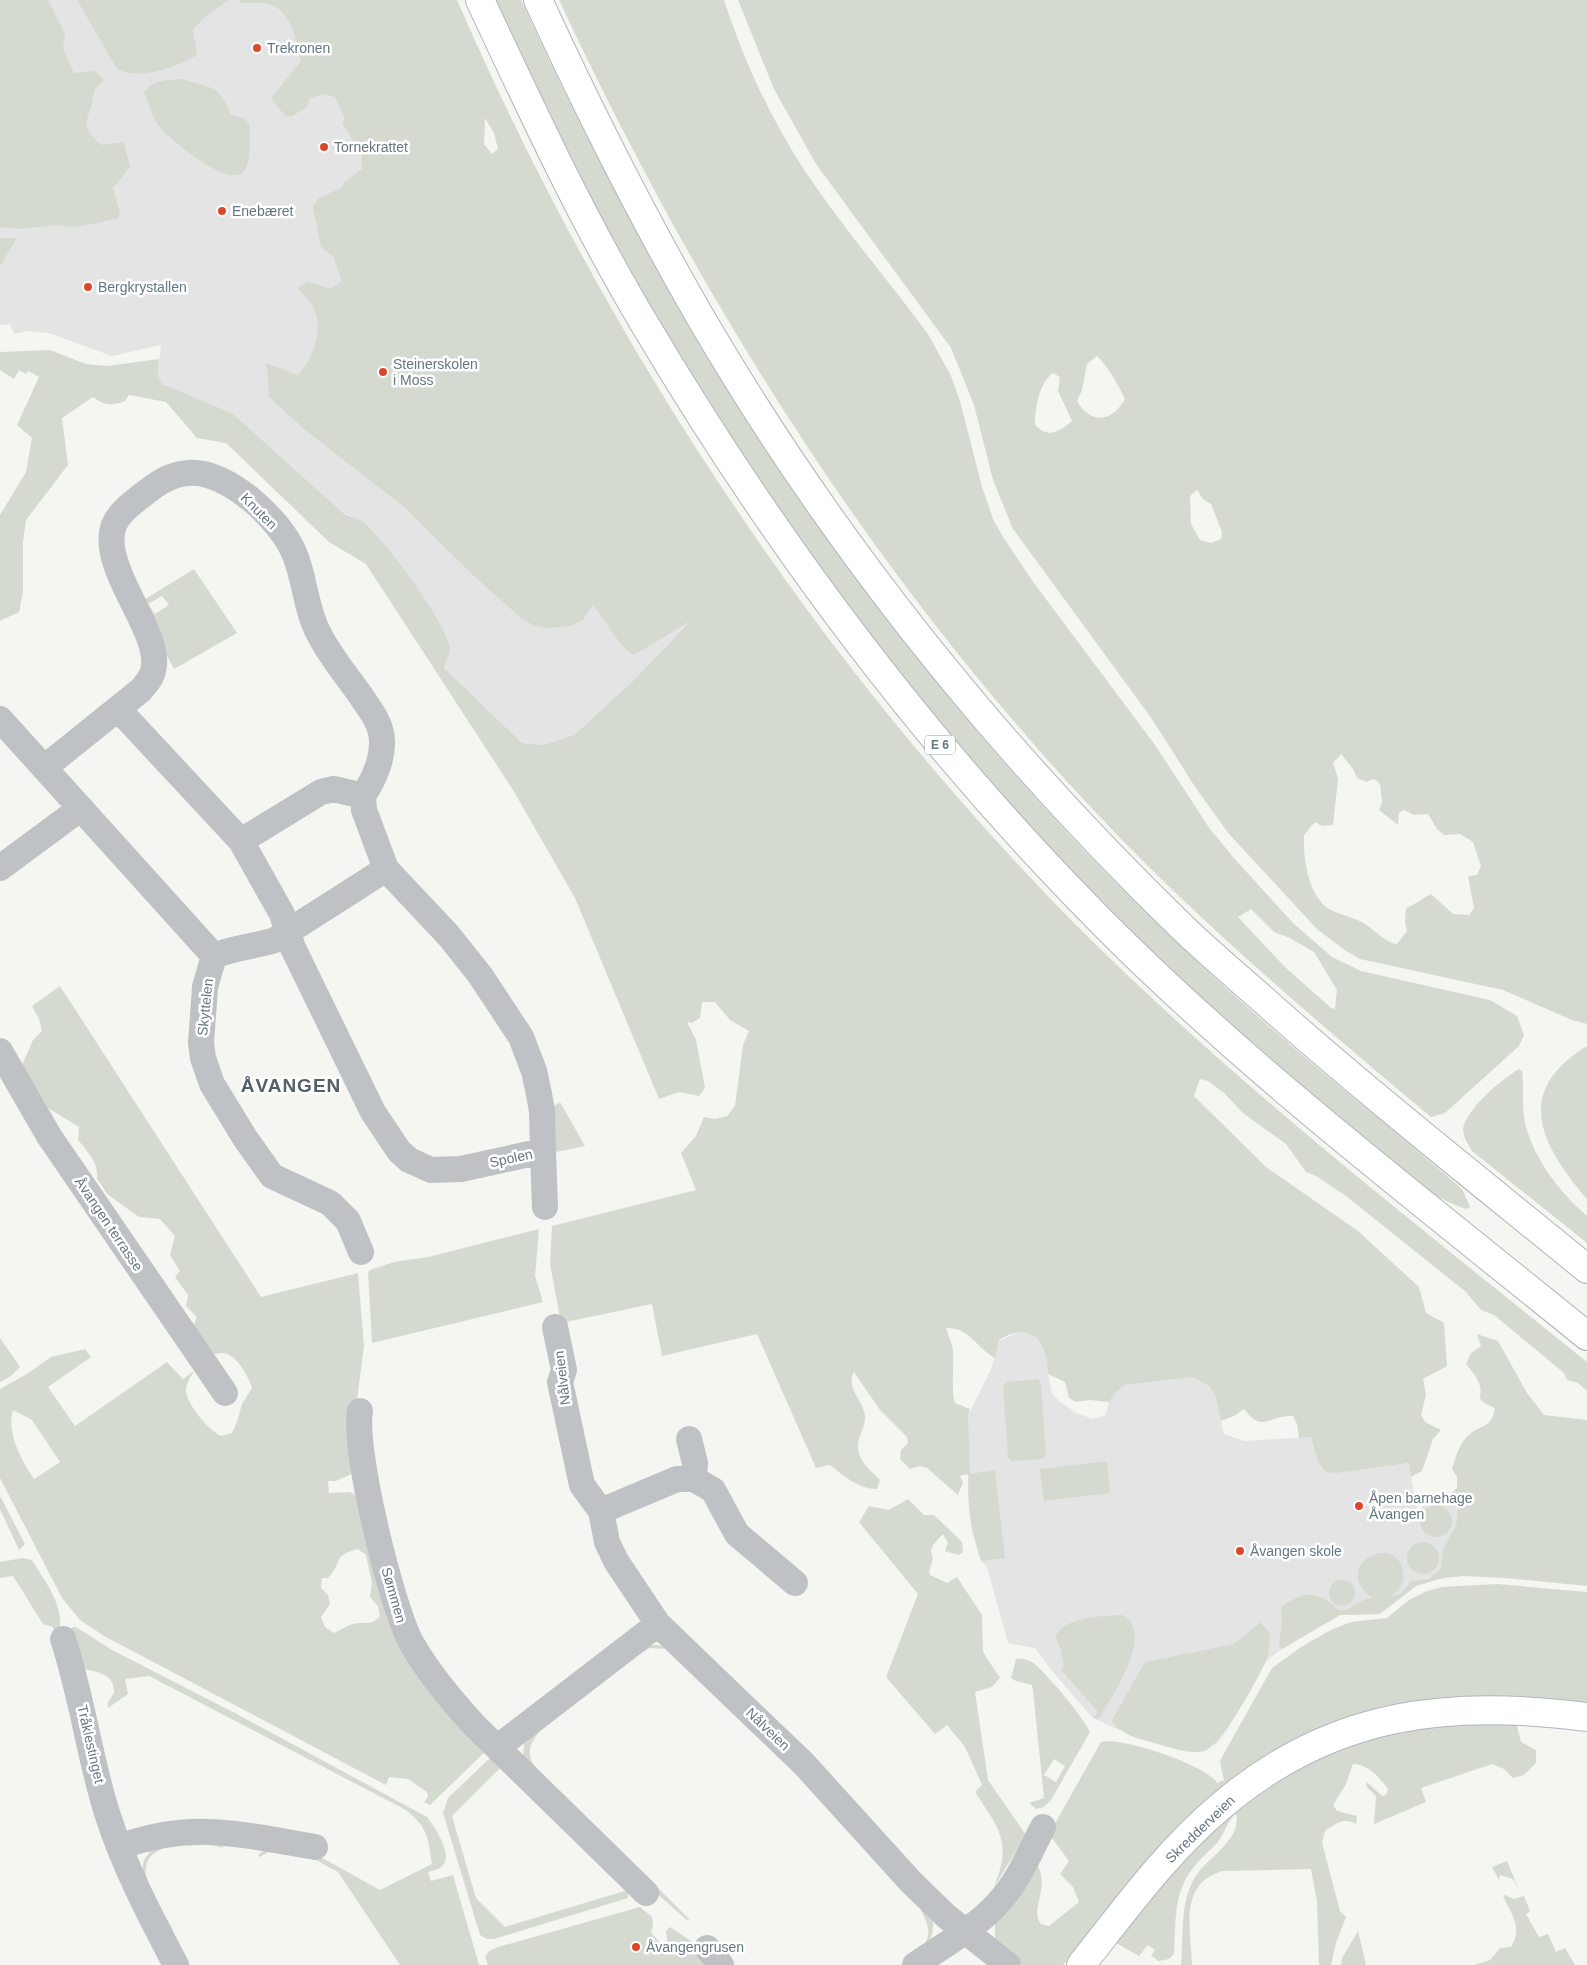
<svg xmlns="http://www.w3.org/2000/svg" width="1587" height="1965" font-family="Helvetica,sans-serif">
<rect width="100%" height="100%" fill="#f5f5f2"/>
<path fill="#e3e4e3" d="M 0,0 L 318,0 L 692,618 L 633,681 L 574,735 L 543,745 L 522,743 L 452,677 L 444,667 L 450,650 L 445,637 L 422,595 L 391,553 L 360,520 L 342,512 L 232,413 L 162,384 L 158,375 L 161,345 L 112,356 L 49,333 L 29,331 L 14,334 L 10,324 L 0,325 Z
M 1021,1331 L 1032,1334 L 1041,1343 L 1048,1358 L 1048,1374 L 1052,1393 L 1058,1400 L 1076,1413 L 1093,1419 L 1106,1415 L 1109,1402 L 1116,1392 L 1125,1385 L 1193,1377 L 1210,1387 L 1215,1396 L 1224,1434 L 1244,1441 L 1311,1437 L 1338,1473 L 1409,1463 L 1416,1506 L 1418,1510 L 1427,1503 L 1444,1500 L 1458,1508 L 1463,1576 L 1443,1578 L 1416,1586 L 1380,1614 L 1340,1615 L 1285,1647 L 1267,1660 L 1227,1730 L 1217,1743 L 1203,1751 L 1186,1751 L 1137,1738 L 1093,1718 L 1051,1670 L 1035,1648 L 1008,1643 L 987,1567 L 981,1561 L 971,1528 L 968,1491 L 968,1416 L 991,1369 L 999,1341 Z"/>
<path fill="#d5dad1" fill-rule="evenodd" d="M 0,0 L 48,0 L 65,34 L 63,49 L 74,73 L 95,71 L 105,80 C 89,91 96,94 91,108 C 83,126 86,132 102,145 L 124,142 L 130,167 L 113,188 L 120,214 L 117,219 L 75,227 L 55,225 L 21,229 L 0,227 Z
M 77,0 L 229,0 L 206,16 L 193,29 L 197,55 C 176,67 141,81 117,69 Z
M 239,0 L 457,0 C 607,345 821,670 1087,936 C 1243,1090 1417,1225 1587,1362 L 1587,1391 L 1578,1383 L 1567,1380 L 1564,1373 L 1494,1315 L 1481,1310 L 1466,1292 L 1346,1196 L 1316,1176 L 1306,1172 L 1286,1144 L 1244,1114 L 1224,1093 L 1208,1081 L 1200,1079 L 1194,1096 L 1266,1167 L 1358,1231 L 1419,1287 L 1426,1313 L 1444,1323 L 1447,1366 L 1423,1379 L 1426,1395 L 1421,1415 L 1425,1422 L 1441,1430 L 1433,1439 L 1422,1471 L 1411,1477 L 1409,1463 L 1338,1473 L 1326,1472 L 1318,1462 L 1311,1437 L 1299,1438 L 1297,1424 L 1293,1416 C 1267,1415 1263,1434 1244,1409 L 1234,1416 L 1221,1421 L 1215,1396 L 1210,1387 L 1193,1377 L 1125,1385 L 1116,1392 L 1109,1402 L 1090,1400 L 1076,1402 L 1069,1398 L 1065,1382 L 1048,1374 C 1048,1342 1031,1320 999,1340 L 995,1358 C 975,1347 971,1328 946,1328 C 948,1335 952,1343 953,1351 C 954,1366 951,1391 955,1403 L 970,1409 L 968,1416 L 970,1474 L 995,1470 L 1005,1558 L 981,1561 C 972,1532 966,1505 969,1474 L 960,1476 L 963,1482 L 958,1495 L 927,1468 L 920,1466 L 910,1469 L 900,1459 L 901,1450 L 908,1443 L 907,1437 L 880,1410 L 854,1372 C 845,1388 864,1401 865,1416 C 866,1432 851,1441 862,1460 C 866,1467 874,1474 880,1480 L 877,1489 C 858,1489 844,1476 830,1465 L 816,1468 L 757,1334 L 662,1356 L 652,1304 L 561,1323 L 550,1264 L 552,1226 L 696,1190 L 681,1153 L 696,1136 L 704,1117 L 715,1119 L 727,1116 L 735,1106 L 743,1045 L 749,1031 L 730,1020 L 715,1002 L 702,1002 L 700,1018 L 692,1023 L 687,1022 L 696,1040 L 705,1088 L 699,1096 L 679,1092 L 659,1099 L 575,898 L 513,790 L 366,564 L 329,542 L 226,443 L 197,438 L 166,402 L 129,395 L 125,401 C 111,406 105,406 93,397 L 62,418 L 68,465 L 26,520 L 23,542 L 23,592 L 19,612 L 0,621 L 0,515 L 26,472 L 32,438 L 17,425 L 39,377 L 28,371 L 26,374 L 19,370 L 14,379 L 0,370 L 0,352 L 50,350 L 86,364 L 107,366 L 159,359 L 158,375 L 162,384 L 232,413 L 342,512 C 348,517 354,516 360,520 C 381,533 448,625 450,649 C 450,655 445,662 444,668 L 522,743 L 543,745 L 574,735 L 633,681 L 689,622 L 634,655 C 623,651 601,616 593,604 L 583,620 L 571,626 L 548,628 L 533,625 L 522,619 L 474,576 L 404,507 L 304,429 L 268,396 L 269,386 L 266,363 L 298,375 C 313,359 325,328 313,307 C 309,300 303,294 298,288 L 308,281 L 330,289 L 342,281 L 333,256 L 321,247 L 313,207 L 319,198 L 343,187 L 343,183 L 362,169 L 362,155 L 342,123 L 345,118 L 335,97 L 324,94 L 310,98 L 307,107 L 292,116 L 285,116 L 271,98 L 301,61 C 297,42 291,10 269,4 C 261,2 249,4 241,3 ZM 485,118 L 494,133 L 498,149 L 492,154 L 484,144 Z
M 495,0 L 521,0 C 646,274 803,531 1001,759 C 1035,797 1069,836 1105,872 C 1156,923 1208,973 1262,1020 C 1327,1078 1396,1132 1462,1189 L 1470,1207 L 1467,1209 C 1430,1199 1399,1166 1370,1143 C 1342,1119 1313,1096 1285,1071 C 1216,1011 1147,950 1083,883 C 907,699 752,492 628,269 C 580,181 537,91 495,0 Z
M 559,0 L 724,0 C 744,61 771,120 807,174 C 844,229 888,280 928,334 L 951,376 L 960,401 L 982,487 L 993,519 L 1003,537 L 1034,583 L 1155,745 L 1210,829 L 1233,857 L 1294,924 L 1332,957 L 1361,971 L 1490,1000 L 1517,1016 L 1524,1035 L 1519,1046 L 1445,1113 L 1431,1117 C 1332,1034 1233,951 1141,859 C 894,611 707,316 559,0 ZM 1251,909 L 1274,932 L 1290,938 L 1314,952 L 1337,990 L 1335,1009 L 1331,1008 L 1285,967 L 1238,917 Z
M 738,0 L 1587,0 L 1587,1024 L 1572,1020 L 1503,990 L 1360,959 L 1346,951 L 1317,929 L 1229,834 L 1195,787 L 1152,719 L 1013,529 L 993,480 L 974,405 L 951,348 L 816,164 L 774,89 ZM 1097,356 C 1108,366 1118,385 1125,399 C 1112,422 1091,425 1077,401 L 1082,390 L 1087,364 ZM 1053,373 L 1060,377 L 1058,391 L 1072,421 C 1058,432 1049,439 1035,425 C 1035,408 1039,383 1053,373 ZM 1197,490 L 1203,499 L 1211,504 L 1222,532 L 1221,539 L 1211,543 L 1200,540 L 1191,524 L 1190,496 ZM 1341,754 L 1353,769 L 1357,778 L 1367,782 L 1374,779 L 1380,784 L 1382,802 L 1379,810 L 1398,825 L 1399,813 L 1404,810 L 1414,815 L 1428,814 L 1437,829 L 1444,835 L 1460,834 L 1473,842 L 1481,866 L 1477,875 L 1468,876 L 1474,908 L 1469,915 L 1453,914 L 1431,894 C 1422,898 1415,905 1406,908 L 1405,922 L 1407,931 L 1397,944 C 1386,943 1377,932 1368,926 C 1356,917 1341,916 1329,909 C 1308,895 1303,858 1304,835 L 1315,822 L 1322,826 L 1333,825 L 1338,779 L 1333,763 Z
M 183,79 C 210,89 220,83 230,114 L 245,119 L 250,125 C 249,138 252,160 244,171 C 229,190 168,138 158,125 C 151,115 150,104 144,93 C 152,79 168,80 183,79 Z
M 0,238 L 17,238 L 0,266 Z
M 194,569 L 237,633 L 174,669 L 139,603 ZM 162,596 L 169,605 L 155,614 L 148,604 Z
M 60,986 L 261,1297 L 358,1273 L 364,1346 L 357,1400 L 356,1472 L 336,1481 L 328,1481 L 329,1493 L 350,1492 L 358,1497 L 388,1609 L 488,1749 L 430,1805 L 424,1802 L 428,1797 L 427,1792 L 408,1779 L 389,1777 L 386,1785 L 104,1636 L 80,1620 L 62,1598 L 0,1478 L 0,1389 L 27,1374 L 51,1357 L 85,1349 L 91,1357 L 48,1387 L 75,1426 L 167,1362 L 183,1379 L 194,1371 C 191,1377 187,1382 186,1389 C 185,1403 209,1431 221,1436 L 232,1433 L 237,1422 L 242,1404 L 252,1388 C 249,1377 236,1354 223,1353 C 217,1353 211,1355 206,1356 L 191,1331 L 197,1317 L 186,1306 L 188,1295 L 175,1277 L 180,1271 L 170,1255 L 175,1236 L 160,1219 L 139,1217 L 107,1194 L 97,1178 C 99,1163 87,1151 78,1140 L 79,1127 L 48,1108 L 22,1065 L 33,1040 L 42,1031 L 39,1019 L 32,1006 ZM 13,1410 L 32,1420 L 60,1462 L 34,1479 C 22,1461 6,1433 13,1410 ZM 358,1549 L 366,1555 L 372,1583 L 370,1597 L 378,1606 L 380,1616 C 371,1627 364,1621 353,1624 C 347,1626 340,1630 334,1633 L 325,1627 L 321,1617 L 330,1604 L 328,1595 L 321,1588 L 322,1578 L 328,1578 C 343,1563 331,1556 358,1549 Z
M 1587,1046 L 1587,1199 C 1541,1145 1512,1092 1587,1046 Z
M 1519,1069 L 1522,1071 C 1524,1086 1522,1102 1524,1117 C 1530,1154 1559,1192 1587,1216 L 1587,1243 L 1472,1151 C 1468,1144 1463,1137 1463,1129 C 1466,1109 1502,1079 1519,1069 Z
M 560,1102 L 585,1146 L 551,1153 L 548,1110 Z
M 539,1229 L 535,1276 L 543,1302 L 372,1343 L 368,1272 L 370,1270 L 394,1262 L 428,1257 Z
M 1477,1334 L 1498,1341 L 1527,1393 L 1544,1415 L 1587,1420 L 1587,1586 L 1505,1578 L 1463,1576 L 1443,1578 L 1416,1586 L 1380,1614 L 1340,1615 L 1282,1649 L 1279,1646 L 1282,1621 L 1281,1607 C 1300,1594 1314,1588 1334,1606 C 1337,1609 1339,1611 1344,1610 C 1354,1608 1360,1599 1372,1598 C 1329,1566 1395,1531 1403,1571 C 1406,1584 1398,1591 1390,1597 L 1400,1594 L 1412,1581 L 1429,1579 L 1441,1568 L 1443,1549 L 1456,1526 L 1458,1508 L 1444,1500 L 1457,1488 L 1457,1477 L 1452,1469 C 1456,1456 1460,1441 1471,1433 C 1484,1424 1492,1427 1495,1408 C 1470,1398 1486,1398 1478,1381 C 1475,1374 1470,1369 1466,1364 L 1471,1353 L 1481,1346 Z
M 0,1338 L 20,1367 L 11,1376 L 0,1382 Z
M 1038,1379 L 1041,1383 L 1046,1455 L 1043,1459 L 1011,1461 L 1008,1457 L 1003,1386 L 1007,1382 Z
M 1107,1461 L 1110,1493 L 1044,1501 L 1040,1469 Z
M 0,1496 L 25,1544 L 19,1550 L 0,1509 Z
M 908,1499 L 924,1515 L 934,1515 L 958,1538 L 962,1542 L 963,1552 L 959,1555 L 945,1551 L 948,1543 L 943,1534 L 933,1545 L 931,1551 L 933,1558 L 929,1572 L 930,1575 L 947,1583 L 957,1577 L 982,1615 L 983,1652 L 1000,1678 L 992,1687 L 975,1692 L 988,1780 L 1026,1835 L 994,1887 C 1012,1842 1000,1830 975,1792 L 982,1785 L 965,1747 L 947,1725 L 935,1734 L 886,1677 L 918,1594 L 859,1522 L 869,1506 L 889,1510 Z
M1420 1521a16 16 0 1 1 32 0a16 16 0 1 1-32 0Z
M1407 1558a16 16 0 1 1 32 0a16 16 0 1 1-32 0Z
M 23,1558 L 32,1560 C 45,1582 70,1612 56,1639 L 53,1627 L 43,1624 L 13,1576 L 0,1578 L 0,1562 Z
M1329 1593a13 13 0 1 1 26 0a13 13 0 1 1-26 0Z
M 1497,1584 L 1587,1592 L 1587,1707 L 1351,1720 L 1108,1909 L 1063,1965 L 1022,1965 L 995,1940 L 995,1924 L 998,1917 L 1034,1861 C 1054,1884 1028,1909 1041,1924 L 1049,1926 L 1079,1902 L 1073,1887 L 1060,1874 L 1069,1861 L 1049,1834 L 1101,1742 C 1120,1736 1207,1765 1217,1783 L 1224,1780 L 1220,1762 L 1222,1757 L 1272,1668 L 1301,1647 L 1331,1630 L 1351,1622 L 1387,1618 L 1409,1600 L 1427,1591 L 1442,1587 Z
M 1123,1615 C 1155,1634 1113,1694 1101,1716 L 1097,1719 L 1093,1718 L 1098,1712 L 1061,1670 L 1064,1666 L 1061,1649 L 1055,1637 C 1065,1616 1103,1616 1123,1615 Z
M 1261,1622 L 1270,1634 C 1270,1643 1269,1653 1266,1661 C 1258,1679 1221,1747 1204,1751 C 1187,1755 1167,1746 1151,1742 C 1137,1738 1119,1734 1112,1720 L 1145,1662 L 1234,1644 Z
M 73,1627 L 76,1627 L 112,1650 L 235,1713 L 427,1817 C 434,1825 450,1851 445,1862 C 442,1869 435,1870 428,1872 L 431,1881 L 453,1875 L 479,1965 L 400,1965 L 338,1872 L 312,1858 L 270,1851 L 260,1857 L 258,1855 L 268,1847 L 315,1854 L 380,1890 L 432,1864 C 428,1837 428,1828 406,1810 L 149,1676 L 125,1679 L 128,1694 L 108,1708 L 108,1702 L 114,1693 C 115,1672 95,1672 80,1668 L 66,1633 Z
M 656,1645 L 664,1646 L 666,1649 L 650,1648 L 640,1653 L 542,1728 C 530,1744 525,1751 536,1769 L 523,1756 L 524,1744 L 532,1736 L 647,1646 Z
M 1016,1659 C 1022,1658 1027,1659 1032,1662 C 1044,1670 1085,1719 1090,1732 L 1051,1800 L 1044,1807 L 1036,1809 L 1029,1803 L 1044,1798 L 1033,1691 L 1032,1685 L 1016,1681 L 1011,1678 ZM 1054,1759 L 1065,1766 L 1056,1782 L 1044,1775 Z
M 1503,1716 L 1517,1726 L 1521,1742 L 1536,1750 L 1536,1763 L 1524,1775 L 1513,1778 L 1504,1769 L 1492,1764 L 1421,1788 L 1426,1802 L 1372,1825 L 1374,1823 L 1376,1796 L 1366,1786 L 1367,1782 L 1382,1796 L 1386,1795 L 1388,1789 C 1378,1776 1369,1765 1353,1764 L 1346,1784 L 1333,1805 L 1337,1811 L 1357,1816 L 1356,1824 C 1343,1817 1336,1824 1325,1831 L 1322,1843 L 1340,1911 L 1346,1917 L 1336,1943 L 1331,1965 L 1319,1965 L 1317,1901 L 1311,1869 L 1223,1871 C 1178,1883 1191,1929 1192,1965 L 1181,1965 C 1184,1935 1179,1900 1197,1874 C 1209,1857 1242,1839 1236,1814 C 1227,1820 1225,1834 1217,1843 C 1209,1851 1200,1859 1193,1868 C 1173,1893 1176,1924 1174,1954 L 1169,1959 L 1159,1961 L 1151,1956 L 1155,1950 L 1148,1945 L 1139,1956 L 1116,1943 L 1115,1940 L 1201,1838 L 1269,1778 L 1392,1727 Z
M 492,1756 L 502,1766 L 452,1816 L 476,1898 L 505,1927 L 628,1890 L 628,1898 L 494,1939 L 487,1939 L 480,1935 L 443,1813 L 448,1798 Z
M 199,1841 L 219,1844 L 224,1848 C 203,1842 142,1838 146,1874 C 149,1894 164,1913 173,1930 L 170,1932 C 157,1910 121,1862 160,1846 C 172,1841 187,1842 199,1841 Z
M 1507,1861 L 1519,1890 L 1513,1879 L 1500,1875 L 1499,1880 L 1492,1867 Z
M 649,1879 L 689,1919 L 688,1921 L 645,1883 Z
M 1505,1895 L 1514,1899 L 1524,1896 L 1530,1911 L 1526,1914 L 1539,1937 L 1548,1934 L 1556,1952 L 1565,1948 L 1575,1965 L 1474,1965 L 1490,1960 L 1500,1948 L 1511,1947 C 1523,1928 1512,1915 1503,1896 Z
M 640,1907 L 652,1917 L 653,1925 L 651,1933 L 669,1952 L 666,1931 L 670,1927 L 694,1943 L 713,1965 L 488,1965 L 485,1957 L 489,1951 L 498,1947 Z
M 923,1909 L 933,1922 C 935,1940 919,1963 900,1965 C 923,1949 938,1939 921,1911 Z
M 1358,1931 L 1366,1965 L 1341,1965 L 1342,1958 Z"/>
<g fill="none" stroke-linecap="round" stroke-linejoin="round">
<g stroke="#b0b6ba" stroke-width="30">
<path id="secondary" d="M 1081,1965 C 1124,1911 1167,1851 1221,1806 C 1331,1712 1448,1699 1587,1717"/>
</g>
<g stroke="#b1b5b8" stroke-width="30">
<path id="highway" d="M 480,0 C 531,109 582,219 644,323 C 779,551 939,763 1129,949 C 1272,1088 1432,1210 1587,1336
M 538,0 C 588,109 642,216 702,320 C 833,544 998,749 1184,929 C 1208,952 1234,974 1259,996 C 1365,1091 1477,1179 1587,1269"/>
</g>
<path stroke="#bec2c5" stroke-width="26" d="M 0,719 L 214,956
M 44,768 L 141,690 C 146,684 151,679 153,671 C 164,633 98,568 114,525 C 119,513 130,505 140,497 C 155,485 169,474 189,473 C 228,470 282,521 295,555 C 305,580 306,610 319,634 C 330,656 347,676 361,696 C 368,707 377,717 380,729 C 387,751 375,778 363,796 L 364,810 L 386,869 L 449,936 L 480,975 L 521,1037 L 534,1071 L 539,1094 L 542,1111 L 543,1151 L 461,1169 L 431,1170 L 409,1160 L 399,1151 L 373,1112 L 293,948 L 282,914 L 241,841 L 119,710
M 241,841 L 321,792 L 334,789 L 363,796
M 0,868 L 81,808
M 214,956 L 205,987 L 201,1043 L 203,1058 L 212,1084 L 245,1138 L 272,1176 L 330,1203 L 348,1221 L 361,1252
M 214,956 C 234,947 254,947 275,940 L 386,869
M 0,1051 L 49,1136 L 225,1393
M 543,1151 L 545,1207
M 555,1327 L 564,1370 L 560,1382 L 582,1485 L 601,1511 L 607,1542 L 616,1561 L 658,1624 L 804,1764 L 911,1882 L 946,1916 L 1008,1965
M 360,1411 C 353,1450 392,1609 412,1644 C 429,1674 452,1701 475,1726 L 646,1893
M 689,1439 L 695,1463 L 694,1479
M 601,1511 L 677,1479 L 694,1479 L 713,1490 L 737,1534 L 795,1583
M 63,1639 C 82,1696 89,1756 107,1813 C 124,1866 150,1916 176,1965
M 498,1747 L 658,1624
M 120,1847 C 192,1820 243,1835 315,1847
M 707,1948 L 721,1965
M 915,1965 C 941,1947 978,1926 998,1903 C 1018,1882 1030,1852 1043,1827"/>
<use href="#secondary" stroke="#fff" stroke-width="28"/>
<use href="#highway" stroke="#fff" stroke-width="28"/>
</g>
<g fill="#dc472b" stroke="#fff" stroke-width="2">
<circle cx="257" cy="48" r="5"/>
<circle cx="324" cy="147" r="5"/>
<circle cx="222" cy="211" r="5"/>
<circle cx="88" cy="287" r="5"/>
<circle cx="383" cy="372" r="5"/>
<circle cx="1359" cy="1506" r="5"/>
<circle cx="1240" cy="1551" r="5"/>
<circle cx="636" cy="1947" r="5"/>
</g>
<g text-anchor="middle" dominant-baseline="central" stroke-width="5" stroke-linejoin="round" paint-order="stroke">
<rect fill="#fff" stroke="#93a0a8" stroke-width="1" x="925" y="735.5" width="30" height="19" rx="4"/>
<g font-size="12" font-weight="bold" fill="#657782">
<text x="940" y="745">E 6</text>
</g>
<g font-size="14" fill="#657782" stroke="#fff" text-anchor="start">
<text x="267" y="48">Trekronen</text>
<text x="334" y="147">Tornekrattet</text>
<text x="232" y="211">Enebæret</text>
<text x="98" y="287">Bergkrystallen</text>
<text x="393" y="364">Steinerskolen<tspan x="393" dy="16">i Moss</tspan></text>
<text x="1369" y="1498">Åpen barnehage<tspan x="1369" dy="16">Åvangen</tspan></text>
<text x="1250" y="1551">Åvangen skole</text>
<text x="646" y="1947">Åvangengrusen</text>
</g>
<g font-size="14" fill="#657782" stroke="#fff">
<text transform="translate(259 511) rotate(45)">Knuten</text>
<text transform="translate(205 1007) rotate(-84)">Skyttelen</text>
<text transform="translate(511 1158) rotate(-12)">Spolen</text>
<text transform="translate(109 1224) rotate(56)">Åvangen terrasse</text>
<text transform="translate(562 1378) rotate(-97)">Nålveien</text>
<text transform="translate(394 1595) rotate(74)">Sømmen</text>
<text transform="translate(768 1729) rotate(44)">Nålveien</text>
<text transform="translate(91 1744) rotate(77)">Tråklestinget</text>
<text transform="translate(1200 1829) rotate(-44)">Skredderveien</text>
</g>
<g font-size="19" font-weight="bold" letter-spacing="1" fill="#536067" stroke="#fff">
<text x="291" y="1085">ÅVANGEN</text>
</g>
</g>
</svg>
